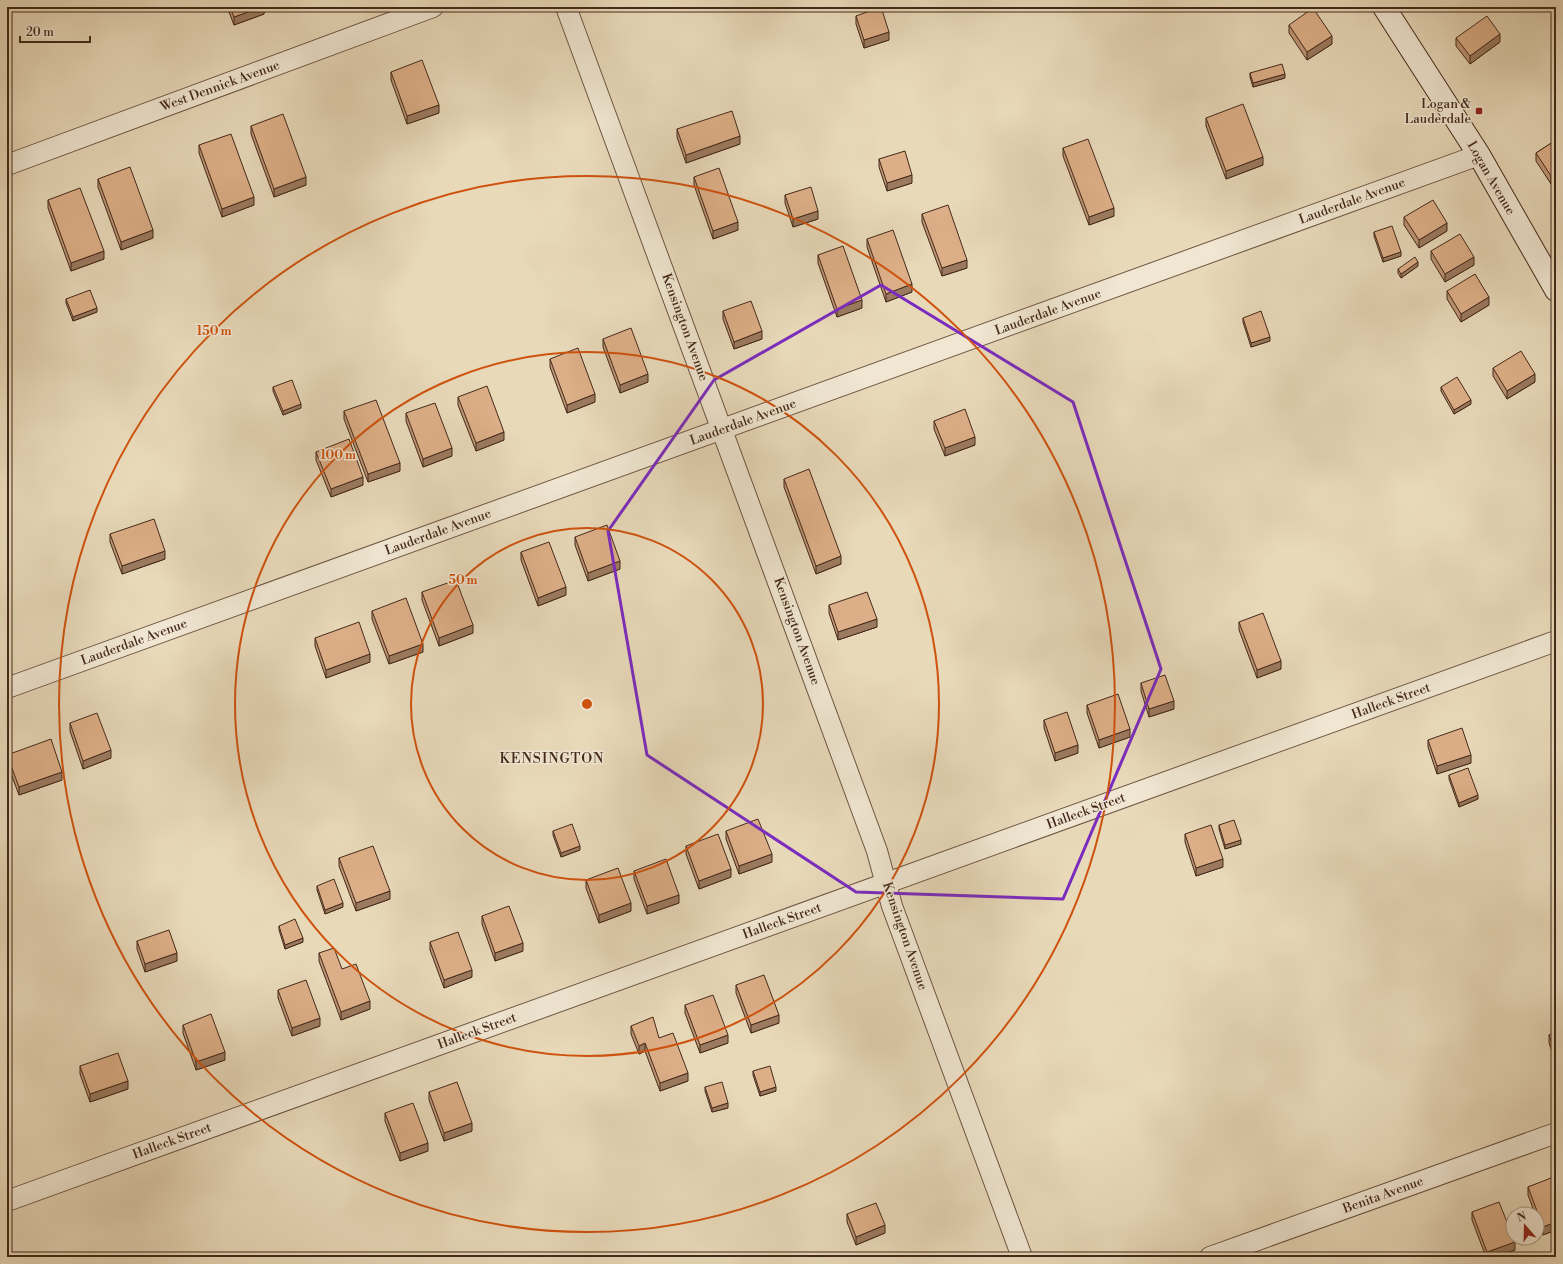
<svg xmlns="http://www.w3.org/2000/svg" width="1563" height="1264" font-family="'Libre Bodoni',serif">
<rect width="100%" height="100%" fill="#e8d9b9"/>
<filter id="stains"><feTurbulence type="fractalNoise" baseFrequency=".005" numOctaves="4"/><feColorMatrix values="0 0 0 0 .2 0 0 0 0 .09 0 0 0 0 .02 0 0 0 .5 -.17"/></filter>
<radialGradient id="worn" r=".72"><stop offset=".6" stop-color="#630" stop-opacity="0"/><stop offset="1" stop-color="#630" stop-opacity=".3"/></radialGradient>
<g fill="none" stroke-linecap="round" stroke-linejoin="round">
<g stroke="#6d5542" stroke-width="22">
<path id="street" d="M 566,7 L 877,851 L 892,906 L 1022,1257
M 7,165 L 433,7
M 7,688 L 1479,155
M 7,1201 L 1556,641
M 1210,1257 L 1556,1133"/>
</g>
<g stroke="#44291a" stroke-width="24">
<path id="secondary" d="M 1384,7 L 1479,155 L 1556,290"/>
</g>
<use href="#street" stroke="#f0e6d2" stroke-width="20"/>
<use href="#secondary" stroke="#f0e6d2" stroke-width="22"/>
</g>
<path fill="#be9675" stroke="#44291a" d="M 227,7 L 264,7 L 264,14 L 234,25 Z
M 856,16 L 889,40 L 864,48 L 856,24 Z
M 1289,25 L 1332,44 L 1307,60 L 1289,33 Z
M 1456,38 L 1500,42 L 1470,64 L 1456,46 Z
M 391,72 L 439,113 L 407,124 L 391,80 Z
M 1250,73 L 1285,78 L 1253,87 L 1250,77 Z
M 1206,118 L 1263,165 L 1226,179 L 1206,126 Z
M 251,126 L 306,185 L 274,197 L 251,134 Z
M 677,129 L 740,144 L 686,163 L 677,137 Z
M 1556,140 L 1551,184 L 1536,161 L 1536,153 Z
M 199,145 L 254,205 L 222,217 L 199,153 Z
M 1063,148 L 1114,216 L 1089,225 L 1063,156 Z
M 879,159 L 912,183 L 887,191 L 879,167 Z
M 694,177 L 738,230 L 713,239 L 694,185 Z
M 98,179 L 153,238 L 121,250 L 98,187 Z
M 785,195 L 818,219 L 793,227 L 785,203 Z
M 48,200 L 104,259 L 71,271 L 48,208 Z
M 922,214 L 967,268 L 942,276 L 922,222 Z
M 1404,217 L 1447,231 L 1419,248 L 1404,225 Z
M 1374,232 L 1401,256 L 1383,262 L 1374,236 Z
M 867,239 L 912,292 L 886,302 L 867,247 Z
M 1431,251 L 1474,265 L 1445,282 L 1431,259 Z
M 818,255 L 862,308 L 837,317 L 818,263 Z
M 1418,266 L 1401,278 L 1398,273 L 1398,269 Z
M 1447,291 L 1489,305 L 1461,322 L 1447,299 Z
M 66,299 L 97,312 L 73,321 L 66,303 Z
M 723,311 L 762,339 L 734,349 L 723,319 Z
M 1243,318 L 1270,341 L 1251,347 L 1243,322 Z
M 603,339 L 648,382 L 620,393 L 603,347 Z
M 550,359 L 595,402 L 567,413 L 550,367 Z
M 1493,368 L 1535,382 L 1507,399 L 1493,376 Z
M 273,387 L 301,408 L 283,415 L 273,391 Z
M 1441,387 L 1471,404 L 1454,414 L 1441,391 Z
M 458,397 L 504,440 L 476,451 L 458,405 Z
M 344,411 L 400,471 L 368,482 L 344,419 Z
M 406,413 L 452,456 L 423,467 L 406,421 Z
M 934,421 L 975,445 L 945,456 L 934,429 Z
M 316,452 L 363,485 L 331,497 L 316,460 Z
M 784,479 L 841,564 L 816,574 L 784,487 Z
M 110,534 L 165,559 L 122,574 L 110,542 Z
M 575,537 L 620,569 L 588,581 L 575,545 Z
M 521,552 L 566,595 L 538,606 L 521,560 Z
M 422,592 L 473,633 L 439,646 L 422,600 Z
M 829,605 L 877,627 L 838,640 L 829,613 Z
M 372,611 L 423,652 L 389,664 L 372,619 Z
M 1239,622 L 1281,669 L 1257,678 L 1239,630 Z
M 315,638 L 370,662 L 326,678 L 315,646 Z
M 1141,683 L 1174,709 L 1149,717 L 1141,691 Z
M 1087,705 L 1130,737 L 1099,748 L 1087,713 Z
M 1044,720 L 1078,753 L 1055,761 L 1044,728 Z
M 70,723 L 111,758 L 83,769 L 70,731 Z
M 1428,740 L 1471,763 L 1437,774 L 1428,747 Z
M 7,755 L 62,780 L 19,795 L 7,763 Z
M 1449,775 L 1478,799 L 1459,807 L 1449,779 Z
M 1219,825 L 1241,844 L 1225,849 L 1219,829 Z
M 553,831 L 580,850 L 561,857 L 553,835 Z
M 726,831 L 772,862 L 739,874 L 726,839 Z
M 1185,834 L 1223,867 L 1196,876 L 1185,842 Z
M 686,846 L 731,877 L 699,889 L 686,854 Z
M 339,858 L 390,899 L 356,911 L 339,866 Z
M 634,871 L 679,903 L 647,914 L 634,879 Z
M 586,880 L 631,911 L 599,923 L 586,888 Z
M 317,886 L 343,907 L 325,914 L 317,890 Z
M 482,916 L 523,951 L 495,961 L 482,924 Z
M 279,926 L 303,942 L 285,949 L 279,930 Z
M 137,941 L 177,961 L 145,972 L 137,949 Z
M 430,942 L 472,977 L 444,988 L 430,950 Z
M 319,953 L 342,969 L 370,1009 L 341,1020 L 319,961 Z
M 736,985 L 779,1023 L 751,1033 L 736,993 Z
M 278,990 L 320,1026 L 292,1036 L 278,998 Z
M 685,1005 L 728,1043 L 700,1053 L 685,1013 Z
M 183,1025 L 225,1060 L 196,1070 L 183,1033 Z
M 631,1026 L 659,1038 L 688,1081 L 660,1091 L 645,1051 L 639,1054 L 631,1034 Z
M 1556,1032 L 1556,1063 L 1549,1043 L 1549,1035 Z
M 80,1066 L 128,1089 L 90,1102 L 80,1074 Z
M 753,1071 L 776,1091 L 760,1096 L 753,1075 Z
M 705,1087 L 728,1108 L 712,1112 L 705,1091 Z
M 429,1092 L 472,1131 L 444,1141 L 429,1100 Z
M 385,1113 L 428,1151 L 400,1161 L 385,1121 Z
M 1556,1177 L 1556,1230 L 1543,1235 L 1537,1219 L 1537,1214 L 1535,1214 L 1528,1195 L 1528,1187 Z
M 1472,1212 L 1515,1250 L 1495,1257 L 1486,1257 L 1472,1220 Z
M 847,1214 L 885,1233 L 856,1245 L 847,1222 Z"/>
<path fill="#9b7a5f" stroke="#44291a" d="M 262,7 L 264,7 L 264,14 L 234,25 L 234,17 Z
M 278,7 L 289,7 L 278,11 Z
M 889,32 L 889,40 L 864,48 L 864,40 Z
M 1500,34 L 1500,42 L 1470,64 L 1470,56 Z
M 1332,36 L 1332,44 L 1307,60 L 1307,52 Z
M 1285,74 L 1285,78 L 1253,87 L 1253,83 Z
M 439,105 L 439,113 L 407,124 L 407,116 Z
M 740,136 L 740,144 L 686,163 L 686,155 Z
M 1263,157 L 1263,165 L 1226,179 L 1226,171 Z
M 1556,172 L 1556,180 L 1551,184 L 1551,176 Z
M 912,175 L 912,183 L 887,191 L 887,183 Z
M 306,177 L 306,185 L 274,197 L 274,189 Z
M 254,197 L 254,205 L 222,217 L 222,209 Z
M 1114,208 L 1114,216 L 1089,225 L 1089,217 Z
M 818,211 L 818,219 L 793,227 L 793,219 Z
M 738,222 L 738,230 L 713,239 L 713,231 Z
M 1447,223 L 1447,231 L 1419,248 L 1419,240 Z
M 153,230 L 153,238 L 121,250 L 121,242 Z
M 104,251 L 104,259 L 71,271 L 71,263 Z
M 1401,252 L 1401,256 L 1383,262 L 1383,258 Z
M 1474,257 L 1474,265 L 1445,282 L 1445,274 Z
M 967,260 L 967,268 L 942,276 L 942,268 Z
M 1418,262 L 1418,266 L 1401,278 L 1401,274 Z
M 912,284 L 912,292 L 886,302 L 886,294 Z
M 1489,297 L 1489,305 L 1461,322 L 1461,314 Z
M 862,300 L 862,308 L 837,317 L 837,309 Z
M 97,308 L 97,312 L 73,321 L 73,317 Z
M 762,331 L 762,339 L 734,349 L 734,342 Z
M 1270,337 L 1270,341 L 1251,347 L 1251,343 Z
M 648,374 L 648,382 L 620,393 L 620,385 Z
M 1535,374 L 1535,382 L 1507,399 L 1507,391 Z
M 595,394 L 595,402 L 567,413 L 567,405 Z
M 1471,400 L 1471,404 L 1454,414 L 1454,410 Z
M 301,404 L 301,408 L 283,415 L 283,411 Z
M 504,432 L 504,440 L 476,451 L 476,443 Z
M 975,437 L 975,445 L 945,456 L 945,448 Z
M 452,448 L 452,456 L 423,467 L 423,459 Z
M 400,463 L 400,471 L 368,482 L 368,474 Z
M 363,477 L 363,485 L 331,497 L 331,489 Z
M 165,551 L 165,559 L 122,574 L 122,566 Z
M 841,556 L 841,564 L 816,574 L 816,566 Z
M 620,561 L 620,569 L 588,581 L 588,573 Z
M 566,587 L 566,595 L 538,606 L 538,598 Z
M 877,619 L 877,627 L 838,640 L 838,632 Z
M 473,625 L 473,633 L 439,646 L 439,638 Z
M 423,644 L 423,652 L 389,664 L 389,656 Z
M 370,654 L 370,662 L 326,678 L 326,670 Z
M 1281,661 L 1281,669 L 1257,678 L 1257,670 Z
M 1174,701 L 1174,709 L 1149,717 L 1149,709 Z
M 1130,729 L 1130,737 L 1099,748 L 1099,740 Z
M 1078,745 L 1078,753 L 1055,761 L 1055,753 Z
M 111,750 L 111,758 L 83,769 L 83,761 Z
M 1471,755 L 1471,763 L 1437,774 L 1437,766 Z
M 62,772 L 62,780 L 19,795 L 19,787 Z
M 1478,795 L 1478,799 L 1459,807 L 1459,803 Z
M 1241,840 L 1241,844 L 1225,849 L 1225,845 Z
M 580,846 L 580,850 L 561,857 L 561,853 Z
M 772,854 L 772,862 L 739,874 L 739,866 Z
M 1223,859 L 1223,867 L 1196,876 L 1196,868 Z
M 731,869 L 731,877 L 699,889 L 699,881 Z
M 390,891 L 390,899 L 356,911 L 356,903 Z
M 679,895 L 679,903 L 647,914 L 647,906 Z
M 343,903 L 343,907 L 325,914 L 325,910 Z
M 631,903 L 631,911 L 599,923 L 599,915 Z
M 303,938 L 303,942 L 285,949 L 285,945 Z
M 523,943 L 523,951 L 495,961 L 495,953 Z
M 177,953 L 177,961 L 145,972 L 145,964 Z
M 472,970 L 472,977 L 444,988 L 444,980 Z
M 370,1001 L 370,1009 L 341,1020 L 341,1012 Z
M 779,1015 L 779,1023 L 751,1033 L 751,1025 Z
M 320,1018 L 320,1026 L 292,1036 L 292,1028 Z
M 728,1035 L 728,1043 L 700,1053 L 700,1045 Z
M 645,1043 L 645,1051 L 639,1054 L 639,1046 Z
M 225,1052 L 225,1060 L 196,1070 L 196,1062 Z
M 688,1073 L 688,1081 L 660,1091 L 660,1083 Z
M 128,1081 L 128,1089 L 90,1102 L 90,1094 Z
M 776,1087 L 776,1091 L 760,1096 L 760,1092 Z
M 728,1103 L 728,1108 L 712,1112 L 712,1108 Z
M 472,1123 L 472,1131 L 444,1141 L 444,1133 Z
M 428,1143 L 428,1151 L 400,1161 L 400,1153 Z
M 1556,1222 L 1556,1230 L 1543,1235 L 1543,1227 Z
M 885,1225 L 885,1233 L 856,1245 L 856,1237 Z
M 1515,1242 L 1515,1250 L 1495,1257 L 1487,1257 L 1487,1252 Z"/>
<path fill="#ddaf88" stroke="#44291a" d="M 230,7 L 262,7 L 234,17 Z
M 881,7 L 889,32 L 864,40 L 856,16 Z
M 1313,8 L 1332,36 L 1307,52 L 1289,25 Z
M 1487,16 L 1500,34 L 1470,56 L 1456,38 Z
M 422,60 L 439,105 L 407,116 L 391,72 Z
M 1282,64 L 1285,74 L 1253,83 L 1250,73 Z
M 1243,104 L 1263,157 L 1226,171 L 1206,118 Z
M 732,111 L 740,136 L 686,155 L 677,129 Z
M 283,114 L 306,177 L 274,189 L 251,126 Z
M 231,134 L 254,197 L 222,209 L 199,145 Z
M 1088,139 L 1114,208 L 1089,217 L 1063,148 Z
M 1556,140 L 1556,172 L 1551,176 L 1536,153 Z
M 905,151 L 912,175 L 887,183 L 879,159 Z
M 130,167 L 153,230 L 121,242 L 98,179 Z
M 719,168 L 738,222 L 713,231 L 694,177 Z
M 811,187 L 818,211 L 793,219 L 785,195 Z
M 80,188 L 104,251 L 71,263 L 48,200 Z
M 1433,200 L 1447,223 L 1419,240 L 1404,217 Z
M 948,205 L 967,260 L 942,268 L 922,214 Z
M 1392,226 L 1401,252 L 1383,258 L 1374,232 Z
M 893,230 L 912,284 L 886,294 L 867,239 Z
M 1460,234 L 1474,257 L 1445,274 L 1431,251 Z
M 843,246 L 862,300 L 837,309 L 818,255 Z
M 1415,257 L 1418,262 L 1401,274 L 1398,269 Z
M 1475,274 L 1489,297 L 1461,314 L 1447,291 Z
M 90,290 L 97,308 L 73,317 L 66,299 Z
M 751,301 L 762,331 L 734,342 L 723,311 Z
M 1261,311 L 1270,337 L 1251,343 L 1243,318 Z
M 631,328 L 648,374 L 620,385 L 603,339 Z
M 578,348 L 595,394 L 567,405 L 550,359 Z
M 1521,351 L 1535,374 L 1507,391 L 1493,368 Z
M 1457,377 L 1471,400 L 1454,410 L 1441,387 Z
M 292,380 L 301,404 L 283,411 L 273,387 Z
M 487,386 L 504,432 L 476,443 L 458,397 Z
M 376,400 L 400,463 L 368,474 L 344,411 Z
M 435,403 L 452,448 L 423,459 L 406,413 Z
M 965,409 L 975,437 L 945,448 L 934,421 Z
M 349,439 L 363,477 L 331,489 L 316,452 Z
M 809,469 L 841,556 L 816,566 L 784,479 Z
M 154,519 L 165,551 L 122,566 L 110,534 Z
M 607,525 L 620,561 L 588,573 L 575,537 Z
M 549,542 L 566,587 L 538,598 L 521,552 Z
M 456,580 L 473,625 L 439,638 L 422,592 Z
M 867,592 L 877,619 L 838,632 L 829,605 Z
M 406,598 L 423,644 L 389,656 L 372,611 Z
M 1263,613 L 1281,661 L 1257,670 L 1239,622 Z
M 359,622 L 370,654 L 326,670 L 315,638 Z
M 1165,675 L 1174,701 L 1149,709 L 1141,683 Z
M 1118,694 L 1130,729 L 1099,740 L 1087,705 Z
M 1067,712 L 1078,745 L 1055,753 L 1044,720 Z
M 97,713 L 111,750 L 83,761 L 70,723 Z
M 1462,728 L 1471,755 L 1437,766 L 1428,740 Z
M 51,739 L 62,772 L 19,787 L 7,755 Z
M 1468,768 L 1478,795 L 1459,803 L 1449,775 Z
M 758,819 L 772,854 L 739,866 L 726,831 Z
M 1234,820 L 1241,840 L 1225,845 L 1219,825 Z
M 572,824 L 580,846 L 561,853 L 553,831 Z
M 1211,825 L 1223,859 L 1196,868 L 1185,834 Z
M 718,834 L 731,869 L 699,881 L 686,846 Z
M 373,846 L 390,891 L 356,903 L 339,858 Z
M 666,859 L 679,895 L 647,906 L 634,871 Z
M 618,868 L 631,903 L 599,915 L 586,880 Z
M 334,879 L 343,903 L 325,910 L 317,886 Z
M 509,906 L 523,943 L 495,953 L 482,916 Z
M 295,919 L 303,938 L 285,945 L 279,926 Z
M 169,930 L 177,953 L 145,964 L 137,941 Z
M 458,932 L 472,970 L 444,980 L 430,942 Z
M 334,948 L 342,969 L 356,964 L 370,1001 L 341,1012 L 319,953 Z
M 764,975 L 779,1015 L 751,1025 L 736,985 Z
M 306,980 L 320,1018 L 292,1028 L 278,990 Z
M 713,995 L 728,1035 L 700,1045 L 685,1005 Z
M 211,1014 L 225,1052 L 196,1062 L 183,1025 Z
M 653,1017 L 659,1038 L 673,1033 L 688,1073 L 660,1083 L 645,1043 L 639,1046 L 631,1026 Z
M 1556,1032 L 1556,1055 L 1549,1035 Z
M 118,1053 L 128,1081 L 90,1094 L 80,1066 Z
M 770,1066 L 776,1087 L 760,1092 L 753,1071 Z
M 457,1082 L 472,1123 L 444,1133 L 429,1092 Z
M 722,1082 L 728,1103 L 712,1108 L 705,1087 Z
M 413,1103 L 428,1143 L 400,1153 L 385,1113 Z
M 1556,1176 L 1556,1222 L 1543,1227 L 1528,1187 Z
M 1499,1202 L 1515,1242 L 1487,1252 L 1472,1212 Z
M 876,1203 L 885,1225 L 856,1237 L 847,1214 Z
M 1370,1253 L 1371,1257 L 1359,1257 Z
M 909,1255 L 910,1257 L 904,1257 Z"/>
<path fill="none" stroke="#7b2cbf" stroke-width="3" stroke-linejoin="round" d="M 881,285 L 1073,402 L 1161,669 L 1063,899 L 856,892 L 647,755 L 608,531 L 714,380 Z"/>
<g fill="none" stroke="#cf520e" stroke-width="2">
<circle cx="587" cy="704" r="176"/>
<circle cx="587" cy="704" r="352"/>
<circle cx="587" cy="704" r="528"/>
</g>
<rect fill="#8f2418" stroke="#f0e6d2" stroke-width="1.5" x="1475" y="107" width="8" height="8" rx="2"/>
<g text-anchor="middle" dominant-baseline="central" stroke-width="3" stroke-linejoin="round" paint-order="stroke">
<g font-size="13" fill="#44291a" stroke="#f0e6d2">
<text transform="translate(220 86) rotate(-20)">West Dennick Avenue</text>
<text transform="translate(1491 178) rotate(60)">Logan Avenue</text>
<text transform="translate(1352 201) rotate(-20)">Lauderdale Avenue</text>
<text transform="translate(1048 312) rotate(-20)">Lauderdale Avenue</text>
<text transform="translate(685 327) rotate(70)">Kensington Avenue</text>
<text transform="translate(743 422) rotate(-20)">Lauderdale Avenue</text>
<text transform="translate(438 532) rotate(-20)">Lauderdale Avenue</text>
<text transform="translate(797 631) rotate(70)">Kensington Avenue</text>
<text transform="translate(134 642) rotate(-20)">Lauderdale Avenue</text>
<text transform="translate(1391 701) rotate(-20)">Halleck Street</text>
<text transform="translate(1086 811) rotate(-20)">Halleck Street</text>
<text transform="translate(782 921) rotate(-20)">Halleck Street</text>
<text transform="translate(905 936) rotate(71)">Kensington Avenue</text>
<text transform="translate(477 1031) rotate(-20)">Halleck Street</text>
<text transform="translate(172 1141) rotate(-20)">Halleck Street</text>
<text transform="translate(1383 1195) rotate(-20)">Benita Avenue</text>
</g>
<g font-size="13" fill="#44291a" stroke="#f0e6d2" text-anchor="end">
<text x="1471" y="104">Logan &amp;<tspan x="1471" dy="15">Lauderdale</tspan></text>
</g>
<g font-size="14" letter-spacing="1" fill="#44291a" stroke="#f0e6d2">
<text x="552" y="759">KENSINGTON</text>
</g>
</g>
<circle cx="587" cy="704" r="6" fill="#cf520e" stroke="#f0e6d2" stroke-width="2"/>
<g font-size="12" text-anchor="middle" font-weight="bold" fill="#cf520e" stroke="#f0e6d2" stroke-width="3" stroke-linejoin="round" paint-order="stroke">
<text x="214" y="335">150 m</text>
<text x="338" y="459">100 m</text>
<text x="463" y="584">50 m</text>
</g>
<rect width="1563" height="1264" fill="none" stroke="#e8d9b9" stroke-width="24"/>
<rect x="8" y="8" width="1547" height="1248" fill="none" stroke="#44291a" stroke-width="2"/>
<rect x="12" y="12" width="1539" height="1240" fill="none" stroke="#44291a"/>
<g transform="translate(1525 1226) rotate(340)"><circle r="19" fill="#f0e6d2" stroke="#ab9a88"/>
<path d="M0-3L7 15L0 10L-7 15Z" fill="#8f2418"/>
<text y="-6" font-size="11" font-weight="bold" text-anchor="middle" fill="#44291a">N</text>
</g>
<path d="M20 36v6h70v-6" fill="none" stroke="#44291a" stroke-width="2"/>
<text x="26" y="36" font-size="12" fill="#44291a" stroke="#f0e6d2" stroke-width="3" paint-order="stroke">20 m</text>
<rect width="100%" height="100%" filter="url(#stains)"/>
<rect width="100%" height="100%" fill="url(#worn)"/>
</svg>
